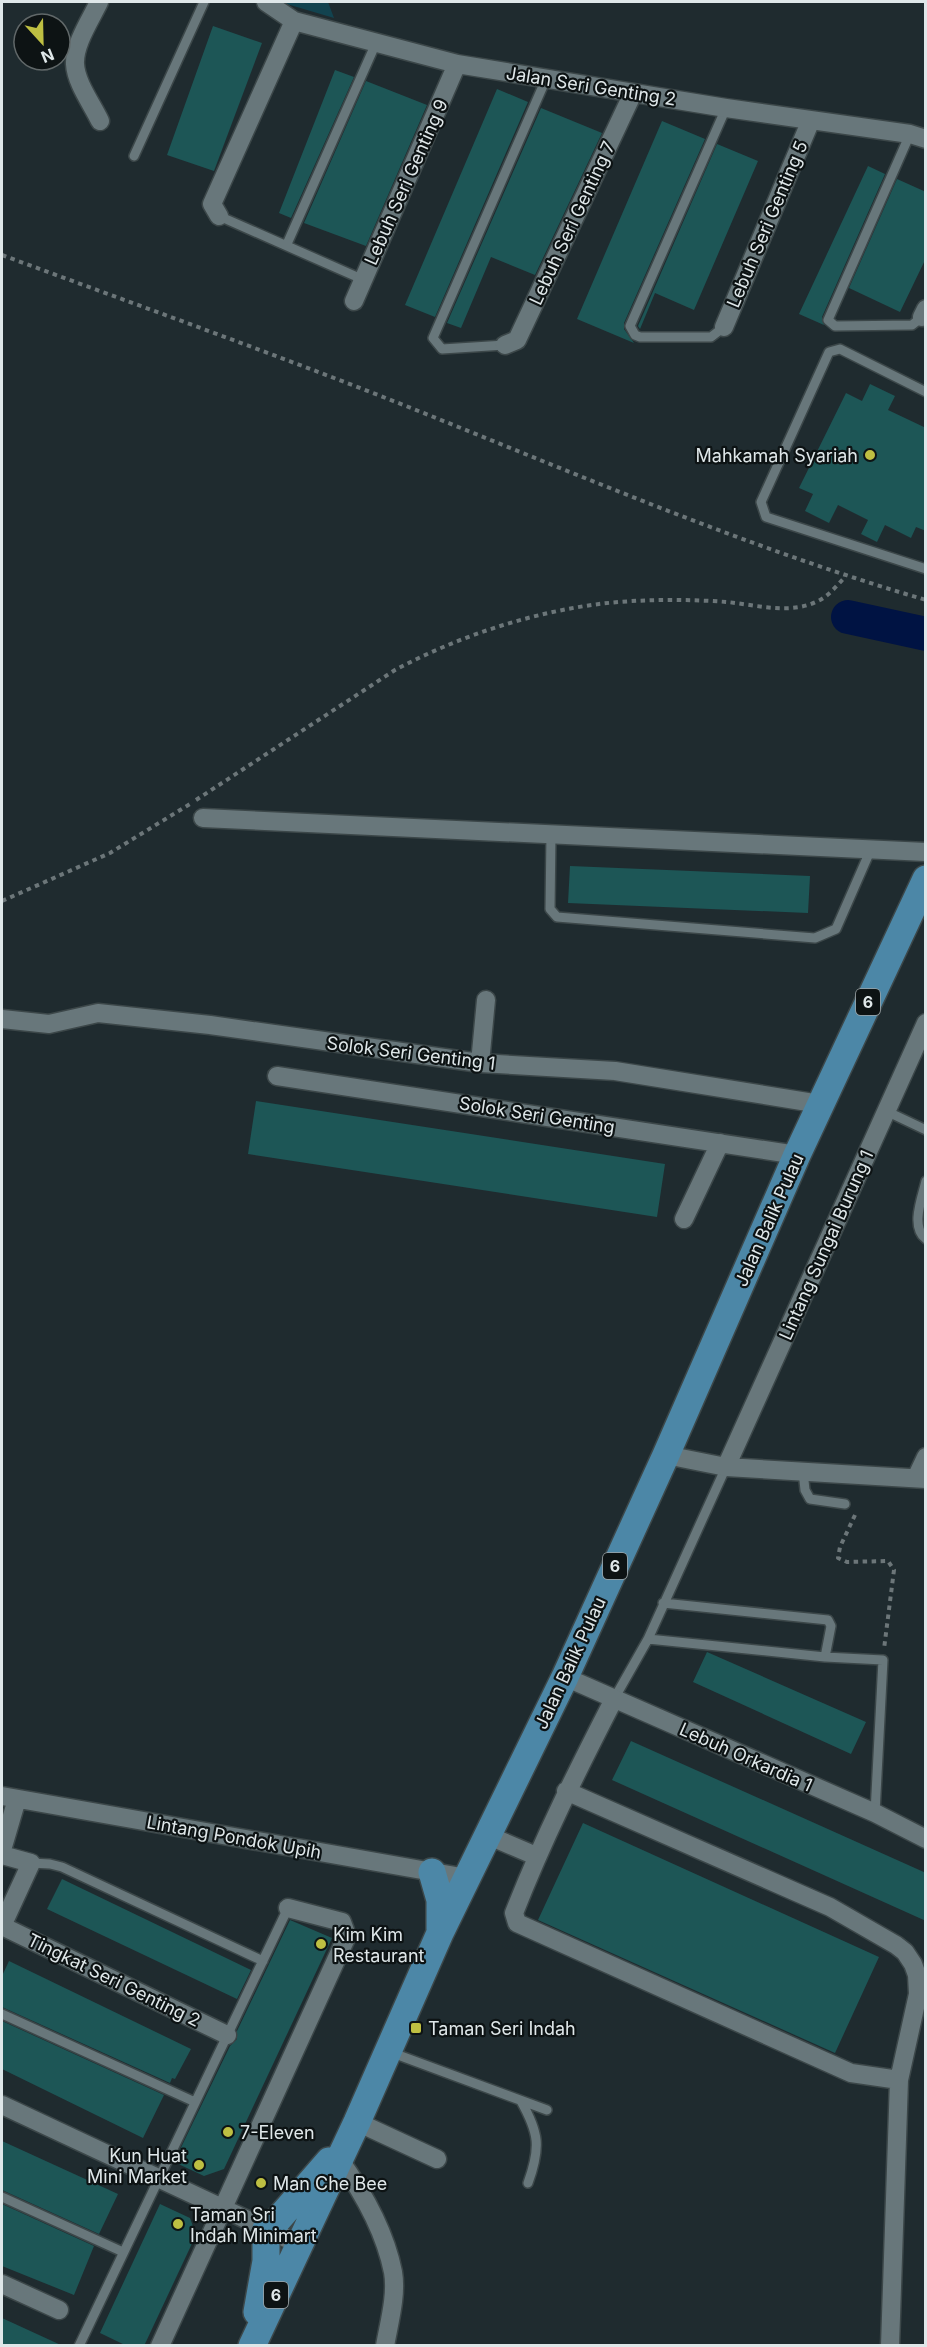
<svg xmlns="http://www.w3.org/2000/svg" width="927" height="2347" font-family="Inter,sans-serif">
<rect width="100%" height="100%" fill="#1f2b2f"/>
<path fill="#12434f" d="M 280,2 L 328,2 L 334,18 Z"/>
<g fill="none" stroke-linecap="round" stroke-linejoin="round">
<path stroke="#001343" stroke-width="34" d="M 848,617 L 926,634"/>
</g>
<path fill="#1d5656" d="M 213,26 L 262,43 L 214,171 L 167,155 Z
M 335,70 L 354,77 L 291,218 L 279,213 Z
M 366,81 L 427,105 L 366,246 L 304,223 Z
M 497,89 L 528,102 L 435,317 L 405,305 Z
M 541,108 L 602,133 L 535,275 L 491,257 L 461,328 L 447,323 Z
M 662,121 L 705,139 L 624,323 L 624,329 L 634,343 L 577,319 Z
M 717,144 L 758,161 L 694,310 L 655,293 L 640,329 L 638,326 Z
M 868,166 L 885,174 L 822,317 L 824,325 L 799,314 Z
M 897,179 L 926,192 L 926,258 L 900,312 L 849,288 Z
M 870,384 L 895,396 L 888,410 L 926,428 L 926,531 L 916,527 L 911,538 L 885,525 L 877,542 L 861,534 L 868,520 L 838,505 L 829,523 L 805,511 L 813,494 L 799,488 L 846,393 L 862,401 Z
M 570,866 L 810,876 L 808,913 L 568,903 Z
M 256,1101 L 665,1164 L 657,1217 L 248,1154 Z
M 707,1652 L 866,1722 L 851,1754 L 693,1682 Z
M 631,1741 L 926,1873 L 926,1921 L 612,1780 Z
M 583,1823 L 879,1957 L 835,2053 L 538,1920 Z
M 62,1879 L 251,1970 L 237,1999 L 47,1909 Z
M 290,1920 L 332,1938 L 224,2169 L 204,2176 L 174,2162 L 230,2046 L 237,2039 L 237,2031 Z
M 9,1961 L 191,2049 L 175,2079 L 172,2078 L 170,2083 L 2,2007 L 2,1976 Z
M 2,2021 L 164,2095 L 143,2138 L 2,2069 Z
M 2,2141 L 118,2194 L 99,2234 L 2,2190 Z
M 2,2204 L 94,2246 L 74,2295 L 2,2266 Z
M 160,2204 L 190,2218 L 196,2235 L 144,2346 L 127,2346 L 100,2333 Z
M 2,2318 L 63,2346 L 2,2346 Z"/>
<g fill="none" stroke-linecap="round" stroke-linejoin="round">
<g stroke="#3c4749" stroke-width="12">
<path id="lane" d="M 910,134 L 828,320 L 835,326 L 912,325 L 922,317
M 134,156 L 204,2
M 219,216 L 364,280
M 287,244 L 376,43
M 724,327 L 711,337 L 640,337 L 635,335 L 630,326 L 726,108
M 505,345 L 442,349 L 433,338 L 546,79
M 926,392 L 840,349 L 829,352 L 761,502 L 766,517 L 926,569
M 551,835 L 550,909 L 557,917 L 815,938 L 836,929 L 871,849
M 886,1111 L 926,1130
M 926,1181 C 922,1198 910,1227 926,1239
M 803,1471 L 805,1490 L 810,1499 L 845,1504
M 663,1603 L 828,1620 L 831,1626 L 825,1657
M 648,1639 L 825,1657 L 883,1660 L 875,1813
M 614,1699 L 648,1639 L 726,1467
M 31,1863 L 50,1864 L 62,1867 L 263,1961
M 2,2014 L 195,2102
M 390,2052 L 547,2110
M 521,2101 C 539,2133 541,2147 528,2183
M 2,2197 L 123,2252
M 79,2346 L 288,1908"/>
</g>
<g stroke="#3c4749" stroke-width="21">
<path id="street" d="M 99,2 C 91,19 74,44 75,64 C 76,83 92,104 100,121
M 266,2 L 294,21 L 457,64 L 726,108 L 910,134 L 926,139
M 219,216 L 212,204 L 294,21
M 354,301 L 457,64
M 922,317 L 926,309
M 724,327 L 811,120
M 505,345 L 517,340 L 633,93
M 203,818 L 926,852
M 2,1019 L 49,1024 L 98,1013 L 210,1025 L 480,1063 L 615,1071 L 820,1104
M 480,1063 L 486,1000
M 277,1076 L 797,1155
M 684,1219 L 720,1143
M 666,1455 L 726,1467 L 926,1479
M 726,1467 L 926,1023
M 916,1478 L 926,1457
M 565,1677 L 875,1813 L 926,1839
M 614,1699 C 578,1769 543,1839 514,1913 L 517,1923 L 851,2073 L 899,2080
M 566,1791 L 830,1907 L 896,1945 L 905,1952 L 913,1964 L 917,1975 L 918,1994 L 899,2080 L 890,2346
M 2,1796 L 467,1878
M 487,1835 L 536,1856
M 2,1850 L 17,1799
M 2,1855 L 31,1863 L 2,1926 L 227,2035
M 2,2105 L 299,2244
M 357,2122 L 437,2159
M 339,2159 C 362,2191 385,2232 393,2272 C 397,2295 389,2323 385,2346
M 2,2284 L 59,2310
M 160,2346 L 347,1936 L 342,1922 L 288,1908"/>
</g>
<g stroke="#3c4749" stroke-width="30">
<path id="primary" d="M 432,1872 L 440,1900 L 440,1929
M 269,2230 L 329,2161
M 257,2312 L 266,2261 L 266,2229
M 252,2346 L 357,2122 L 440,1933 L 565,1677 L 666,1455 L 797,1155 L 926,879"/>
</g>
<path stroke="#6c7679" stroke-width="4" stroke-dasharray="4.5 4.5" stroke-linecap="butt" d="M 2,255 C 137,305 272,353 406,406 C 577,474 748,548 926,600
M 196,800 L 395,670 C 457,637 529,613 599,604 C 640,599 687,599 727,602 C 757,605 790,615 818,601 C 829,596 837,585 845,577
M 2,901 L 110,853 L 190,804
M 855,1515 L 840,1547 L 838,1558 L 847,1562 L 888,1561 L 894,1570 L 884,1649"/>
<use href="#lane" stroke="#68777b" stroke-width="9"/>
<use href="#street" stroke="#68777b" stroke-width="18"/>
<use href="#primary" stroke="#4c87a7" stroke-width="27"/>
</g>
<g fill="#bebf42" stroke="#0d1314" stroke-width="2">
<circle cx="870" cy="455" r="6"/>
<circle cx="321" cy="1944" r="6"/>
<rect x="410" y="2022" width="12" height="12" rx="3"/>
<circle cx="228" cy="2132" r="6"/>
<circle cx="199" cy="2165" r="6"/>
<circle cx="261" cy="2183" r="6"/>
<circle cx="178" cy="2224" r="6"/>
</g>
<g text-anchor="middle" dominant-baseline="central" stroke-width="4.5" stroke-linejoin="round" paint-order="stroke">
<g fill="#0d1314" stroke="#a0a7a9" stroke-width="1.5">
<rect x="856" y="989" width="24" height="26" rx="4.5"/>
<rect x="603" y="1553" width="24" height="26" rx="4.5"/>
<rect x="264" y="2282" width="24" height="26" rx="4.5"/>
</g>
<g font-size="16" font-weight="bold" fill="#dfe7e9">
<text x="868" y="1002">6</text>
<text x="615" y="1566">6</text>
<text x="276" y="2295">6</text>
</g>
<g font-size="18" fill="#dfe7e9" stroke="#0d1314">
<text transform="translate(591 86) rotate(9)">Jalan Seri Genting 2</text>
<text transform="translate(406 182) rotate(-66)">Lebuh Seri Genting 9</text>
<text transform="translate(572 223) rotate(-65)">Lebuh Seri Genting 7</text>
<text transform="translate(767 224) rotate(-67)">Lebuh Seri Genting 5</text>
<text transform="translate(411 1053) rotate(7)">Solok Seri Genting 1</text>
<text transform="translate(537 1115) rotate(9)">Solok Seri Genting</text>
<text transform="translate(769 1220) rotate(-66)">Jalan Balik Pulau</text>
<text transform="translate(826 1245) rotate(-66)">Lintang Sungai Burung 1</text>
<text transform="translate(570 1663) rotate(-65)">Jalan Balik Pulau</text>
<text transform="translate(746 1757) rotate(24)">Lebuh Orkardia 1</text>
<text transform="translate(234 1837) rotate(10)">Lintang Pondok Upih</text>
<text transform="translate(114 1980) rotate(26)">Tingkat Seri Genting 2</text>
</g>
<g font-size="18" fill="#dfe7e9" stroke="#0d1314" text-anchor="start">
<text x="858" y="455" text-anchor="end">Mahkamah Syariah</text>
<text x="333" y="1934">Kim Kim<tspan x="333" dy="21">Restaurant</tspan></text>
<text x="428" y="2028">Taman Seri Indah</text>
<text x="240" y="2132">7-Eleven</text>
<text x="187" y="2155" text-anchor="end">Kun Huat<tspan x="187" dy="21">Mini Market</tspan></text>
<text x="273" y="2183">Man Che Bee</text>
<text x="190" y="2214">Taman Sri<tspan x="190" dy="21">Indah Minimart</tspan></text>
</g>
</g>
<rect width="927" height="2347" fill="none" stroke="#dfe7e9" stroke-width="6"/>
<g transform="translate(42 42) rotate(158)"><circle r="28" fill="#0d1314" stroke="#616869" stroke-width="1.5"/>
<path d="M0-4.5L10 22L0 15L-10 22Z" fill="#bebf42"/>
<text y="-9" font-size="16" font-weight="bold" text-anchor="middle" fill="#dfe7e9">N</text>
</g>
</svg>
